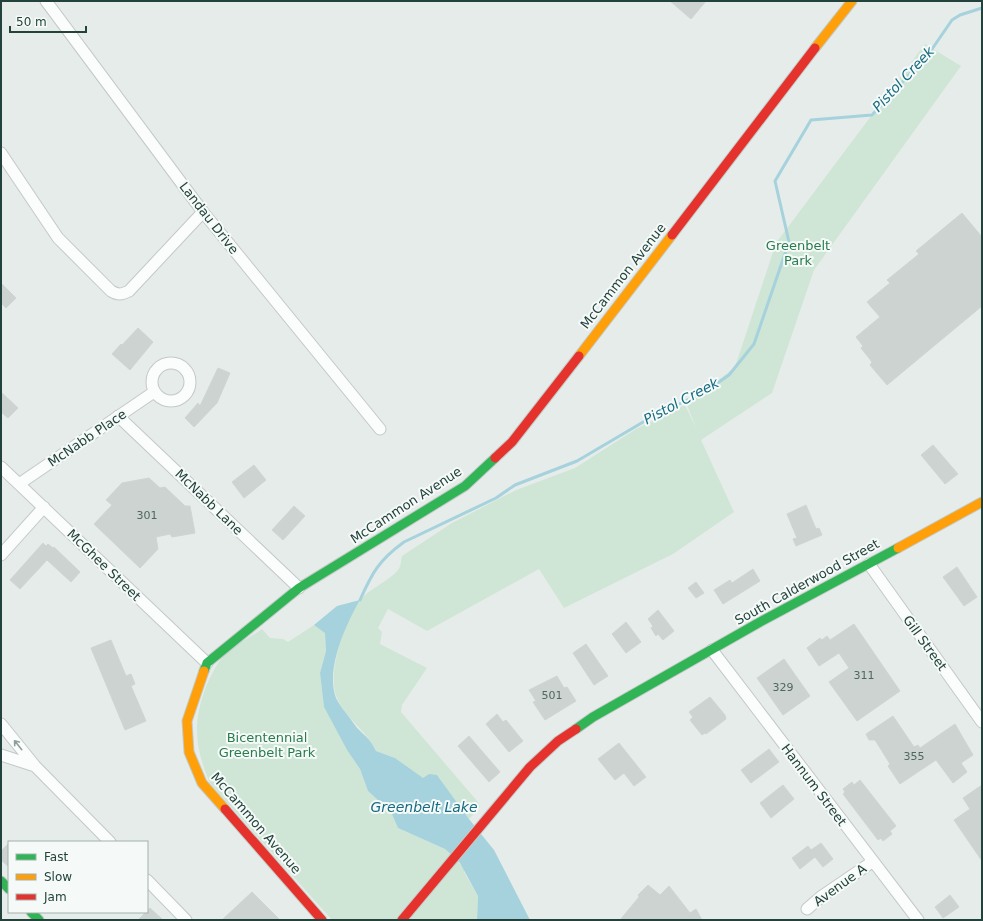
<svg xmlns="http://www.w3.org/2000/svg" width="983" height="921" font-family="'DejaVu Sans',sans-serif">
<rect width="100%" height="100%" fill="#e6ece9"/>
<path fill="#cfe6d6" d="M 925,44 L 961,66 L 814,270 L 772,393 L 701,440 L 734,512 L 673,554 L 564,608 L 539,569 L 427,631 L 388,609 L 378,628 L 382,632 L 380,644 L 427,668 L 402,705 L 401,712 L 478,802 L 480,807 L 469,819 L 437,775 L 423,779 L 395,758 L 376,751 C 367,731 346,719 337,698 C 326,675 345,619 360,600 C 370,588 388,582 398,570 C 401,567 401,560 402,556 L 452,523 L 516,490 L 575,468 L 636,429 L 685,405 L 696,428 L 687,405 L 735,367 L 776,243 Z
M 314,625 L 325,632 L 326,651 L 320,673 L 324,707 L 347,750 L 360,769 L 368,791 L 391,812 L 398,828 L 445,849 L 464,868 L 464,872 L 478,896 L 477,920 L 332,920 L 210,783 C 194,746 192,720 208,682 C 213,672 218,661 226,653 C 237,644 251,637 262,629 L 270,638 L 283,639 L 288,642 Z"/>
<path fill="#a5d2dc" d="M 360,600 C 346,624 325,670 336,698 C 340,706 347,714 352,721 C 360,734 369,735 376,751 L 395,758 L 423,778 L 429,774 L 437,775 L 469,819 L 494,850 L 530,920 L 477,920 L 478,896 L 460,863 L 445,849 L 398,828 L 391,812 L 368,791 L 360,769 L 347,750 L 324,707 L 320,673 L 326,651 L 325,633 L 314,625 L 337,606 Z"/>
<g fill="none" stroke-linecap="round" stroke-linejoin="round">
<path stroke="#a5d2dc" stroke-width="3" d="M 360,600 C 372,573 379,560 404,542 L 496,498 L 515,485 L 577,461 L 650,418 L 706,391 L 729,375 L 754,344 L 789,242 L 775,181 L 811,120 L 872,115 L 930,52 L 952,20 L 960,15 L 982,8"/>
</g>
<path fill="#cdd3d1" stroke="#cfd5d2" d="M 670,1 L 706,1 L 691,19 Z
M 962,213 L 982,237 L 982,306 L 887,385 L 870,365 L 872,362 L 861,348 L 863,346 L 856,337 L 880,317 L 867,302 L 890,283 L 887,280 L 919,254 L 916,251 Z
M 1,283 L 16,298 L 6,308 L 1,303 Z
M 138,328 L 153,342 L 130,370 L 112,354 L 121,344 L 122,345 Z
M 218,368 L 230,373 L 217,403 L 194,427 L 185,418 L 198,403 L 200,406 Z
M 1,392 L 18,408 L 8,418 L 1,412 Z
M 933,445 L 958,474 L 945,484 L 921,455 Z
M 254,465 L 266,480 L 244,498 L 232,482 Z
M 149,478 L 160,488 L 165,487 L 185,506 L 190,506 L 195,533 L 172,537 L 170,534 L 156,537 L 158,549 L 140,568 L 94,524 L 112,505 L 106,500 L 122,483 Z
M 806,505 L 816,529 L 819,528 L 822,535 L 796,546 L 793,539 L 797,538 L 787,514 Z
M 294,506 L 305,516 L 283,540 L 272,530 Z
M 43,543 L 46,546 L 48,544 L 53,548 L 54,547 L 80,572 L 71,582 L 47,560 L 20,589 L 10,580 Z
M 957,567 L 977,597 L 964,606 L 943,577 Z
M 753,569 L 760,581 L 723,604 L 714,590 L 730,580 L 732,583 Z
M 696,582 L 704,593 L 696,598 L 688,588 Z
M 658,610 L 674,631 L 663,640 L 658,634 L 656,636 L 651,628 L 653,626 L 648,619 Z
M 626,622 L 641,642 L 626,653 L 612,634 Z
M 854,624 L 900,691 L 857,721 L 829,682 L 849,668 L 839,653 L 819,666 L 807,648 L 820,638 L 822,640 L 827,636 L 830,640 Z
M 111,640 L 126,676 L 131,674 L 135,684 L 131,686 L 146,721 L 125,730 L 91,648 Z
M 586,644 L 608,676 L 594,685 L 573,653 Z
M 784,659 L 810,696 L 783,715 L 757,678 Z
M 557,676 L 564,688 L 567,687 L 576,701 L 545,720 L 533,702 L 536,701 L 529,690 Z
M 710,697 L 725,715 L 726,719 L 706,734 L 705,733 L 702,735 L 690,720 L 693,717 L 689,712 Z
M 497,714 L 503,722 L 506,720 L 523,741 L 509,752 L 486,724 Z
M 893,716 L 914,747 L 918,745 L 920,748 L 955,724 L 973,755 L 961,763 L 967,772 L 953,783 L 936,760 L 900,784 L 888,766 L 890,764 L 875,740 L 869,740 L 866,734 Z
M 469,736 L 500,772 L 489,782 L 458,746 Z
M 619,743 L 646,777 L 634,786 L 624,773 L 615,780 L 598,759 Z
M 769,749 L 779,762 L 751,783 L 741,770 Z
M 860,780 L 896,826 L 890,831 L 892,834 L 883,841 L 881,838 L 878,840 L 843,794 L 845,792 L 843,789 L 852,782 L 854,785 Z
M 783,785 L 794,799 L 771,818 L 760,803 Z
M 982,785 L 982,861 L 954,820 L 970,809 L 963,798 Z
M 9,843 L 9,867 L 1,860 L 1,851 Z
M 821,843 L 833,859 L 823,867 L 815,857 L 800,869 L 792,858 L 808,846 L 811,850 Z
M 648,885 L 660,895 L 669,886 L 690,913 L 696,909 L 702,920 L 620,920 L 639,897 L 638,895 Z
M 252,892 L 280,920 L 222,920 Z
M 950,895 L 959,907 L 943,918 L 935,907 Z
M 150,908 L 163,920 L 138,920 Z"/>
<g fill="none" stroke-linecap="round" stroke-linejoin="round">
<g stroke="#c3c9c7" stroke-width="13">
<path id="street" d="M 46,1 L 203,212 L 380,429
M 1,153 L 58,238 L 111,291 C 118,295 121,295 129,291 L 203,212
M152 382a19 19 0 1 1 38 0a19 19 0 1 1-38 0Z
M 118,416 L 299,588
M 1,467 L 207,663
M 19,484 L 154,392
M 1,555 L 44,507
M 869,564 L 982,722
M 712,650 L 918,920
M 1,724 L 35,766 L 110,842
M 1,755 L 35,766
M 147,880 L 186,920
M 807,909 L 822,896 L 872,862"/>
</g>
<g stroke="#c1cac7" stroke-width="11">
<path id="fast" d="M 204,671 L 207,663 L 299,588 L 465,486 L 495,458
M 576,729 L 593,717 L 760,622 L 898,548
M 1,881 L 9,889
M 31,912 L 39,920"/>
</g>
<g stroke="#c1cac7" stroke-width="11">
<path id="slow" d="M 815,48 L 852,1
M 579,356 L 672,235
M 898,548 L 982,502
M 204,671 L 187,721 L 189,752 L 202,783 L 225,809"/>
</g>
<g stroke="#c1cac7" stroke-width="11">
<path id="jam" d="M 672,235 L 815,48
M 495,458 L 512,442 L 579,356
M 225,809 L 322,920
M 402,920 L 530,767 L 558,741 L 576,729"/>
</g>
<use href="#street" stroke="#fbfcfc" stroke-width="11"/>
<use href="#fast" stroke="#30b455" stroke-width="9"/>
<use href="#slow" stroke="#ff9f0a" stroke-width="9"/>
<use href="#jam" stroke="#e5322d" stroke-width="9"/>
</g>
<defs><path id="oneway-shaft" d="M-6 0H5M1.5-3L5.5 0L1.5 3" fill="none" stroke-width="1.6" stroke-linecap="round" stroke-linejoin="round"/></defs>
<use stroke="#8e9f9c" href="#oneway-shaft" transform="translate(18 745) rotate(-129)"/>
<g text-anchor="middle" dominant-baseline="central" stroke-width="4" stroke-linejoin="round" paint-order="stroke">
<g font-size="11" fill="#4e6761">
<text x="147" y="515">301</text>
<text x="864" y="675">311</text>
<text x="783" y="687">329</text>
<text x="552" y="695">501</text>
<text x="914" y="756">355</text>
</g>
<g font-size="13" fill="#22423b" stroke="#f5faf8">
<text transform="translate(209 218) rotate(52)">Landau Drive</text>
<text transform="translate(623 276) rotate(-52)">McCammon Avenue</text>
<text transform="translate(87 438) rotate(-34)">McNabb Place</text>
<text transform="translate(209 502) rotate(44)">McNabb Lane</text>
<text transform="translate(406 505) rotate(-33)">McCammon Avenue</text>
<text transform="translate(104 565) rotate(44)">McGhee Street</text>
<text transform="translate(807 582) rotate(-29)">South Calderwood Street</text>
<text transform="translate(925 643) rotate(54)">Gill Street</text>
<text transform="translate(814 785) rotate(53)">Hannum Street</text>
<text transform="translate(256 823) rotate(49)">McCammon Avenue</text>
<text transform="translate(840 885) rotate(-36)">Avenue A</text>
</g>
<g font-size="13" fill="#297c4d" stroke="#f5faf8">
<text x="798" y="245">Greenbelt<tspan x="798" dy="15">Park</tspan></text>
<text x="267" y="737">Bicentennial<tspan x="267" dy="15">Greenbelt Park</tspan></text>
</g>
<g font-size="14" font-style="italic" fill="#176b82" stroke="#f5faf8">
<text transform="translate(903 79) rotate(-47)">Pistol Creek</text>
<text transform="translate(681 401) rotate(-28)">Pistol Creek</text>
<text x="424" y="807">Greenbelt Lake</text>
</g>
</g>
<rect width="983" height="921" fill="none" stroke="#22423b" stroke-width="4"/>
<rect x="8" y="841" width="140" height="72" fill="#f5faf8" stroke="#a1b0ac"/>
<rect x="16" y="854" width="20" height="6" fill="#30b455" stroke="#a1b0ac"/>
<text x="44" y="861" font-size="12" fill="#22423b">Fast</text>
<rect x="16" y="874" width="20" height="6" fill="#ff9f0a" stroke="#a1b0ac"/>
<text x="44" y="881" font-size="12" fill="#22423b">Slow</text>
<rect x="16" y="894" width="20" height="6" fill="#e5322d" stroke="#a1b0ac"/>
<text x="44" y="901" font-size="12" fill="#22423b">Jam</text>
<path d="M10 26v6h76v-6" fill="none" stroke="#22423b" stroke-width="2"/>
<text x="16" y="26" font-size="12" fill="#22423b" stroke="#f5faf8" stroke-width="3" paint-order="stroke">50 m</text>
</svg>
